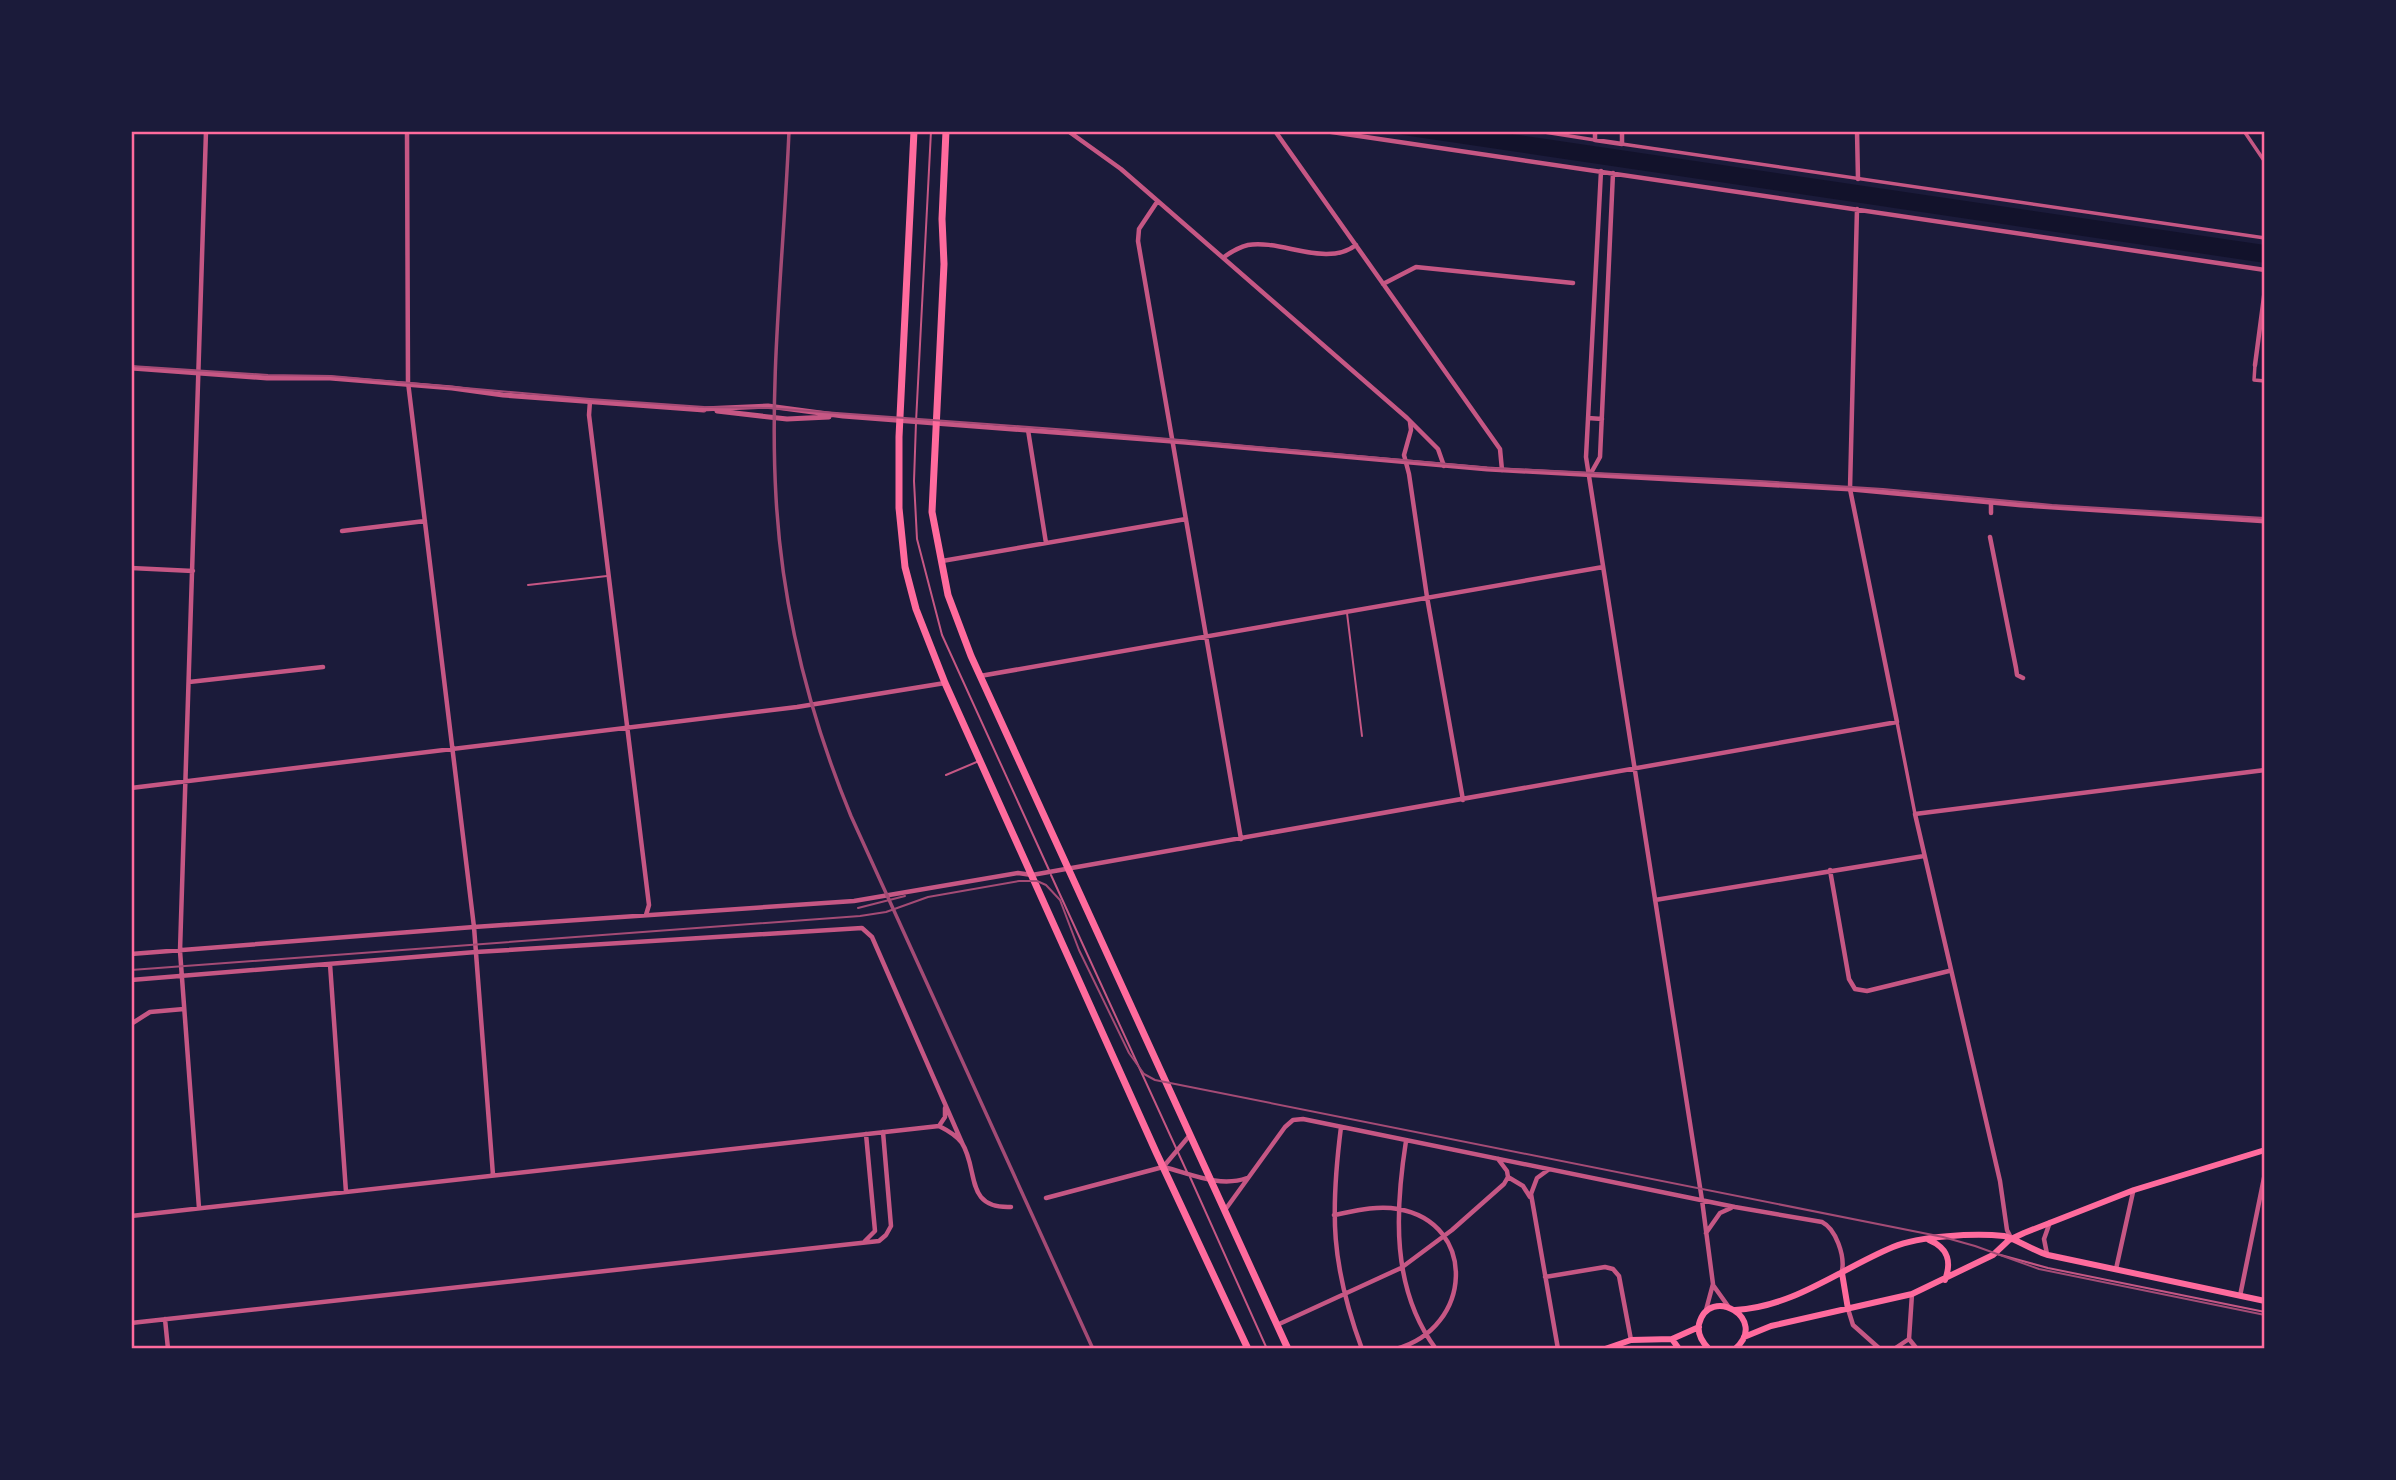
<svg xmlns="http://www.w3.org/2000/svg" width="2396" height="1480" font-family="'Public Sans',sans-serif">
<rect width="100%" height="100%" fill="#1b1b3a"/>
<path fill="#12122b" d="M 1376,131 L 1492,131 L 2265,245 L 2265,263 Z"/>
<g fill="none" stroke-linecap="round" stroke-linejoin="round">
<path stroke="#c65784" stroke-width="2" d="M 931,131 L 916,422 L 914,481 L 917,539 L 942,635 L 1049,870
M 528,585 L 607,576
M 1347,613 L 1362,736
M 946,775 L 979,761
M 1051,875 L 1187,1172
M 1190,1177 L 1267,1349
M 1997,1254 L 2048,1268 L 2265,1312"/>
<path stroke="#c65784" stroke-width="3.5" d="M 1538,131 L 1595,140
M 2244,131 L 2265,162
M 1622,144 L 2265,238
M 2255,365 L 2254,380 L 2265,381
M 1897,722 L 1915,814"/>
<path stroke="#c65784" stroke-width="4.5" d="M 407,131 L 408,382 L 474,927 L 493,1175
M 1068,131 L 1121,169 L 1407,418 L 1438,449 L 1444,466
M 1275,131 L 1500,449 L 1502,470
M 1325,131 L 2265,270
M 1595,131 L 1595,140 L 1622,144 L 1622,131
M 1857,131 L 1858,179
M 1601,171 L 1586,457 L 1702,1200 L 1713,1284 L 1706,1310
M 1157,202 L 1139,229 L 1138,241 L 1241,839
M 1224,257 C 1231,252 1239,247 1248,245 C 1280,239 1327,268 1356,245
M 1383,284 L 1416,267 L 1573,283
M 2255,365 L 2265,289
M 590,401 L 589,415 L 649,905 L 646,915
M 1588,418 L 1602,419
M 1410,422 L 1411,430 L 1404,455 L 1409,474 L 1427,597 L 1463,800
M 1028,430 L 1046,543
M 1591,473 L 1600,457 L 1613,173
M 1991,513 L 1991,502
M 342,531 L 425,521
M 1990,537 L 2016,668 L 2017,675 L 2023,678
M 942,561 L 1186,519
M 131,568 L 193,571
M 980,676 L 1603,567
M 189,682 L 323,667
M 131,788 L 797,707 L 945,683
M 1830,870 L 1849,979 L 1855,989 L 1867,991 L 1949,971
M 1655,900 L 1924,856
M 131,954 L 474,927 L 854,901 L 1018,873 L 1032,875 L 1897,722 L 1850,489 L 1857,209
M 330,964 L 346,1192
M 131,980 L 476,952 L 862,928 L 872,937 L 963,1145
M 131,1024 L 150,1012 L 184,1009
M 939,1126 L 945,1117 L 945,1108
M 1341,1127 C 1330,1214 1331,1265 1362,1349
M 1406,1141 C 1395,1211 1391,1289 1436,1349
M 1498,1159 L 1507,1171 L 1508,1177
M 1164,1166 L 1190,1135
M 1164,1167 C 1191,1174 1220,1188 1247,1178
M 1548,1170 L 1537,1178 L 1531,1194 L 1558,1349
M 1508,1177 L 1523,1186 L 1530,1197
M 1046,1198 L 1163,1167
M 199,1208 L 180,951 L 206,131
M 1225,1210 L 1285,1127 L 1293,1120 L 1303,1119 L 1735,1207 L 1822,1222 C 1836,1229 1845,1256 1842,1271
M 1334,1215 C 1354,1211 1377,1205 1398,1209 C 1478,1223 1473,1328 1396,1349
M 131,1216 L 939,1126 C 947,1130 957,1136 962,1143 C 979,1170 964,1209 1011,1207
M 1706,1233 L 1720,1213 L 1731,1208
M 2011,1238 L 2007,1230 L 2000,1181 L 1915,814 L 2265,770
M 865,1241 L 875,1231 L 866,1134
M 2047,1254 L 2044,1239 L 2050,1222
M 2116,1269 L 2133,1192
M 1545,1277 L 1605,1267 L 1613,1269 L 1619,1276 L 1631,1340
M 1713,1285 L 1728,1306
M 2240,1296 L 2265,1173
M 1848,1309 L 1853,1325 L 1880,1349
M 165,1319 L 168,1349
M 131,1323 L 879,1241 L 886,1235 L 891,1226 L 883,1132
M 1277,1325 L 1401,1268 L 1452,1230 L 1504,1184 L 1508,1177
M 1909,1339 L 1912,1294
M 1909,1339 L 1917,1349
M 1894,1349 L 1909,1339"/>
<path stroke="#c65784" stroke-width="5" d="M 131,368 L 267,378 L 330,378 L 452,388 L 503,395 L 704,410
M 702,409 L 768,406 L 843,416 L 1183,442 L 1487,469 L 1850,489 L 2021,505 L 2265,521
M 717,411 L 787,419 L 829,417"/>
<path stroke="#ff6b9d" stroke-width="6" d="M 1929,1240 C 1948,1248 1952,1261 1945,1280
M 1842,1273 L 1848,1309
M 1735,1310 C 1794,1307 1840,1269 1893,1247 C 1920,1236 1974,1233 2004,1236 C 2014,1238 2034,1251 2048,1255 L 2265,1301
M 1744,1337 L 1771,1326 L 1912,1294 L 1993,1255 L 2009,1240 L 2024,1233 L 2134,1190 L 2265,1150
M 1672,1339 L 1679,1349
M 1605,1349 L 1631,1340 L 1672,1339 L 1699,1327
M 1709,1349 C 1702,1342 1697,1334 1699,1324 C 1709,1284 1770,1319 1735,1349"/>
<path stroke="#ff6b9d" stroke-width="7" d="M 914,131 L 899,437 L 899,508 L 905,567 L 916,609 L 945,683 L 1156,1152 L 1248,1349
M 946,131 L 942,219 L 944,264 L 932,512 L 948,595 L 971,656 L 1288,1349"/>
<path stroke="#a44b75" stroke-width="2" d="M 131,366 L 268,375 L 331,376 L 590,399 L 704,407 L 768,408 L 1069,430 L 1491,468 L 1760,481 L 1883,489 L 2052,505 L 2265,518
M 858,908 L 905,896
M 131,970 L 860,916 L 886,912 L 928,897 L 1019,881 L 1037,881 L 1046,885 L 1060,900 L 1079,950 L 1129,1053 L 1144,1074 L 1155,1080 L 1943,1237 L 1975,1246 L 2039,1269 L 2265,1315"/>
<path stroke="#a44b75" stroke-width="3.5" d="M 789,131 C 784,253 769,376 776,497 C 782,608 809,714 851,816 L 1093,1349"/>
</g>
<rect width="2396" height="1480" fill="none" stroke="#1b1b3a" stroke-width="266"/>
<rect x="133" y="133" width="2130" height="1214" fill="none" stroke="#ff6b9d" stroke-width="2.5"/>
</svg>
